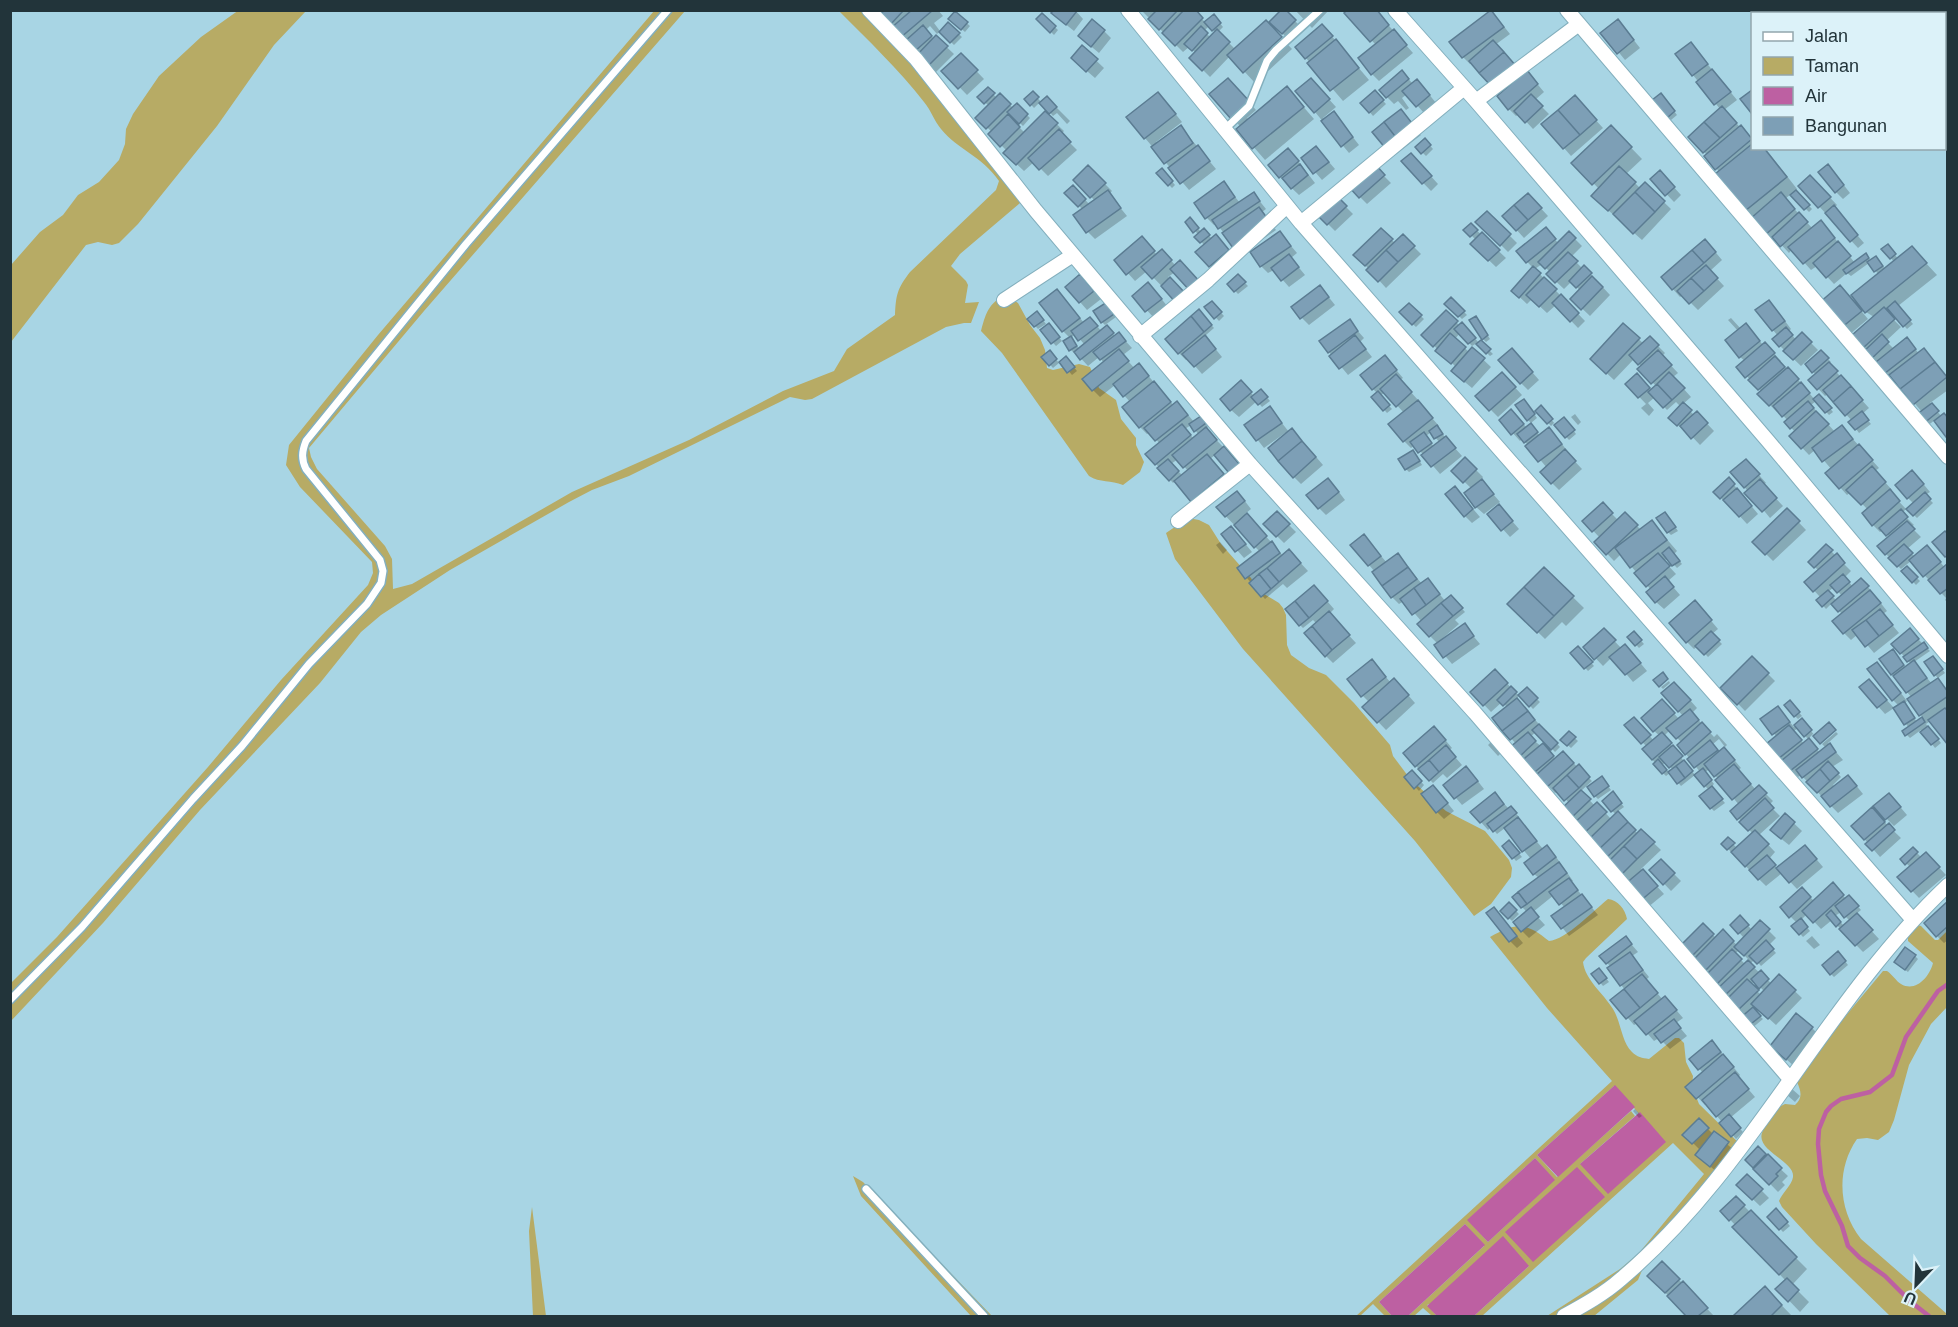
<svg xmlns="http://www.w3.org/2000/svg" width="1958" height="1327" font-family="Arial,sans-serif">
<rect width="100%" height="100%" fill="#a8d5e4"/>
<path fill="#b7ab65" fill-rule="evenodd" d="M 239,10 L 306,11 L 274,45 L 217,126 L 138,224 L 119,243 L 112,245 L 98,242 L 86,245 L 11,342 L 11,265 L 40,232 L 63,215 L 78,195 L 99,182 L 119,160 L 125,144 L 126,129 L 133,114 L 159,76 L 201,37 Z
M 654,11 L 685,11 L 424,311 L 309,448 L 311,457 L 317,469 L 385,546 L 392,559 L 393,589 L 412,584 L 572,492 L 689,440 L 783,391 L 834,371 L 847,349 L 895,315 C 896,295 897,289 910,272 L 996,190 L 999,181 C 982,156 958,150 941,129 C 934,121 931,110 924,102 C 899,70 868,40 839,11 L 867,11 L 900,45 L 1064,252 L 1020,203 L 960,254 L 951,266 L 966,281 L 968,285 L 965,303 L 979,302 L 971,323 L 964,323 L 946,327 L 812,399 L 805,400 L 790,397 L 629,476 L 592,490 L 569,502 L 450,570 L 381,615 L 361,632 L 320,683 L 200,810 L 103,923 L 11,1021 L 11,983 L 57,937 L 208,767 L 281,680 L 368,585 L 373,573 L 372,562 L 300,487 L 286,465 L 289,445 L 378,335 Z
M 1002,297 L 1012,299 L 1018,303 L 1030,325 L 1040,338 L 1045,350 L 1047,368 L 1053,370 L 1079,364 L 1090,367 L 1099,388 L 1116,400 L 1121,419 L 1136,438 L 1136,445 L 1144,462 L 1140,472 L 1123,485 C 1111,480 1100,483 1089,476 L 1002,353 L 981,331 C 985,316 988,304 1002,297 Z
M 1188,518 L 1199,520 L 1209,525 L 1221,544 L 1251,578 L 1259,591 L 1279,603 L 1283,608 L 1286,615 L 1287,645 L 1291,655 L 1309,668 L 1326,675 L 1354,703 L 1390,745 L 1393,756 L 1411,780 L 1446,811 L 1485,831 L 1509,860 L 1512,868 L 1511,877 L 1491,904 L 1474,916 L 1415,841 L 1243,649 L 1175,559 L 1166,533 Z
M 1608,899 C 1618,900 1625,909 1627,919 L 1586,958 L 1583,962 C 1585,980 1604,994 1613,1009 C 1621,1022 1622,1043 1632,1052 C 1637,1057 1642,1058 1649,1059 L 1675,1038 L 1679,1038 L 1684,1043 L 1686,1062 L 1693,1076 L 1692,1086 L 1699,1104 L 1745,1149 L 1672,1239 L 1643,1268 L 1638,1280 L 1594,1316 L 1547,1316 L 1620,1269 L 1639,1253 L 1704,1174 L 1673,1143 L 1482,1316 L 1474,1316 L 1529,1266 L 1427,1305 L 1437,1316 L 1432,1316 L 1423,1308 L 1414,1316 L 1408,1316 L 1484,1246 L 1465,1224 L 1379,1302 L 1392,1316 L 1385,1316 L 1373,1304 L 1360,1316 L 1356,1316 L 1612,1081 L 1547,1008 L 1490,937 C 1516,922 1526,922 1549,941 C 1566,940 1594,910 1608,899 ZM 1614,1086 L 1665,1142 L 1580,1164 L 1635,1116 L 1631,1111 L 1557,1177 L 1537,1155 ZM 1535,1158 L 1554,1180 L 1488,1242 L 1468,1220 Z
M 1918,925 L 1921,926 L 1935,940 L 1938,940 L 1947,931 L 1947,1007 L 1931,1024 L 1909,1065 L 1894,1120 L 1889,1132 L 1878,1140 L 1867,1138 L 1857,1139 C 1836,1169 1838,1210 1861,1239 L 1947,1314 L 1947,1316 L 1890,1316 L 1816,1244 L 1782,1207 L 1779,1201 C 1782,1193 1792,1185 1793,1177 C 1795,1161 1756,1151 1762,1133 C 1765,1124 1775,1114 1781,1106 L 1785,1104 L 1795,1105 C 1803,1098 1801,1091 1797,1082 L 1829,1036 L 1883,971 L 1887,971 C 1892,974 1896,981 1901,984 C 1916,993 1930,976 1933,963 L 1908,941 L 1908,935 Z
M 853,1176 L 863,1182 L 992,1316 L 971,1316 L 861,1196 Z
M 532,1207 L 546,1316 L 533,1316 L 529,1231 Z"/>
<path fill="#bd60a2" d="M 1615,1085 L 1635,1107 L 1558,1177 L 1537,1155 Z
M 1640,1112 L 1666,1142 L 1608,1194 L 1580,1164 Z
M 1535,1158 L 1555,1180 L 1488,1242 L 1467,1220 Z
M 1577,1167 L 1605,1197 L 1533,1262 L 1505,1232 Z
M 1465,1224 L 1485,1245 L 1408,1316 L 1392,1316 L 1379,1302 Z
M 1503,1236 L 1529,1266 L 1474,1316 L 1437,1316 L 1427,1306 Z"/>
<path fill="#0003" fill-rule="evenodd" d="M 879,10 L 938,10 L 943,16 L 934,23 L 940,31 L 937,34 L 930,26 L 926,30 L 934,39 L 936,37 L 954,54 L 935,73 L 918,56 L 895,26 Z
M 1048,10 L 1075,10 L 1083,19 L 1074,31 Z
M 1141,10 L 1193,10 L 1206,23 L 1214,16 L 1223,27 L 1218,32 L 1236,50 L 1277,33 L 1292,49 L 1255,83 L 1230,56 L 1210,77 L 1191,58 L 1196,53 L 1189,47 L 1183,52 ZM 1209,26 L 1215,32 L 1210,37 L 1204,31 Z
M 1284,10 L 1302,28 L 1290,41 L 1271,22 Z
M 1295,10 L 1329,10 L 1312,28 Z
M 1375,10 L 1413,53 L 1379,81 L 1372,74 L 1376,45 L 1346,13 Z
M 955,13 L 970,26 L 965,32 L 950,19 Z
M 1042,15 L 1058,30 L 1054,35 L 1038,19 Z
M 1498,19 L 1510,34 L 1495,45 L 1523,76 L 1534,80 L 1544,92 L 1535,100 L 1549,114 L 1533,129 L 1519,114 L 1516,116 L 1509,109 L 1501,95 L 1472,63 L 1470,64 L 1463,57 Z
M 948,24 L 962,37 L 954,45 L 941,32 Z
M 1625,29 L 1640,48 L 1625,60 L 1603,33 Z
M 1104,31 L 1111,38 L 1099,53 L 1087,43 Z
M 1329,33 L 1369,80 L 1343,101 L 1306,58 Z
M 1691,44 L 1737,100 L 1724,110 L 1752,140 L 1752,148 L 1764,148 L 1769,153 L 1797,189 L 1795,191 L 1812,209 L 1809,212 L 1791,194 L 1785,199 L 1813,229 L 1828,230 L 1855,263 L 1868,258 L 1871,261 L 1879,261 L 1885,269 L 1894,262 L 1891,258 L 1891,249 L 1898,259 L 1912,248 L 1937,275 L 1898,306 L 1913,324 L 1907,329 L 1891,311 L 1888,314 L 1901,327 L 1886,341 L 1894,349 L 1914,347 L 1919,354 L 1931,357 L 1948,378 L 1948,390 L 1930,403 L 1942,417 L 1948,419 L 1948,437 L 1935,420 L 1927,426 L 1922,412 L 1894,379 L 1888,383 L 1881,376 L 1867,350 L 1854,336 L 1874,317 L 1866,312 L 1879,275 L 1869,263 L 1851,276 L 1847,273 L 1834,284 L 1817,266 L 1811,270 L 1792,249 L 1789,253 L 1776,239 L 1772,242 L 1746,210 L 1707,155 L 1690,137 L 1720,109 L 1693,75 Z
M 1082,47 L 1104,68 L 1095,78 L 1080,65 Z
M 961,55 L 984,79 L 967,95 L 944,71 Z
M 1402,72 L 1413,84 L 1424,88 L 1436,103 L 1424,113 L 1407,94 L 1402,98 L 1409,108 L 1406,110 L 1398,101 L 1394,104 L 1387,97 Z
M 1235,87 L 1256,110 L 1247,118 L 1249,120 L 1287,88 L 1314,119 L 1265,160 L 1238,129 L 1241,127 L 1232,118 Z
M 1318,87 L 1336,107 L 1323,118 L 1325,120 L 1334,113 L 1359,145 L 1349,153 L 1315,112 Z
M 988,89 L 997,98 L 1000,95 L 1013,108 L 1017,105 L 1030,118 L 1023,126 L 1013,116 L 1011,119 L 1025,133 L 1045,113 L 1064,131 L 1061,134 L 1077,150 L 1048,176 L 1034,162 L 1024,171 L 1005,153 L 1007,151 L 990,134 L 992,132 L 977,118 L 989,106 L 979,97 Z
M 1375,92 L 1386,104 L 1373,116 L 1362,103 Z
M 1033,93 L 1042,103 L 1047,98 L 1070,121 L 1067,124 L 1057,113 L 1053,116 L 1040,102 L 1034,108 L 1026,99 Z
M 1664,98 L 1677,115 L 1671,120 L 1668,117 Z
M 1165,101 L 1182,122 L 1156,142 L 1158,144 L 1181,127 L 1216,169 L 1189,190 L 1145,138 Z
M 1582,105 L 1603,128 L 1571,156 L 1543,124 Z
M 1401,111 L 1421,135 L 1394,156 L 1387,148 Z
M 1611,127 L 1642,159 L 1626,174 L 1640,188 L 1645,184 L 1671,209 L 1642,240 L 1600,203 L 1599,189 L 1574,163 Z
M 1425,140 L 1433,149 L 1426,156 L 1417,147 Z
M 1323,155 L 1335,169 L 1322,180 L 1303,158 Z
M 1295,157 L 1315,183 L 1299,195 L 1280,177 Z
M 1403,162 L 1418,162 L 1438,184 L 1431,191 Z
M 1088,167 L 1112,191 L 1109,194 L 1127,216 L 1095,239 L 1088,232 L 1083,210 L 1067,193 L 1073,187 L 1090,205 L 1095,201 L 1075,180 Z
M 1162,170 L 1175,185 L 1172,188 L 1158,173 Z
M 1660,172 L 1681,195 L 1674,202 L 1652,179 Z
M 1382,174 L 1391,183 L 1367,204 L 1351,188 Z
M 1835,174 L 1850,193 L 1843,199 L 1836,192 Z
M 1224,183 L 1240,203 L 1254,194 L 1266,209 L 1262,212 L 1276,230 L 1241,255 L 1216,223 L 1214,225 L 1207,218 Z
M 1817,184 L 1837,205 L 1834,208 L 1864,243 L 1858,248 L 1800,186 Z
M 1337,198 L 1353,214 L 1335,231 L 1319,215 Z
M 1535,202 L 1548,216 L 1524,238 L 1504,216 Z
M 1487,213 L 1517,243 L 1508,252 L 1478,222 Z
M 1193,223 L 1202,233 L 1204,230 L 1212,239 L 1223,243 L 1236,258 L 1217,273 L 1198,252 L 1205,246 L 1197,237 L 1199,235 L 1195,231 Z
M 1471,225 L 1506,258 L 1496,267 L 1472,244 L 1476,240 L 1466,230 Z
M 1381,230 L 1395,243 L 1403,236 L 1421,254 L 1386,288 L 1356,255 Z
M 1280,233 L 1297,253 L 1291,258 L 1305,275 L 1289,287 L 1274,270 L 1268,273 L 1261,266 Z
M 1569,233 L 1582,246 L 1571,257 L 1583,269 L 1584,267 L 1610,295 L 1590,316 L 1572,299 L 1581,291 L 1571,282 L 1564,289 L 1548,274 L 1550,272 L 1542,264 L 1535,269 L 1585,321 L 1578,328 L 1556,305 L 1547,313 L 1532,299 L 1527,304 L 1513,291 L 1533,268 L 1518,252 L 1553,237 L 1558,243 Z
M 1149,246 L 1157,255 L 1162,251 L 1176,266 L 1206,290 L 1198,297 L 1175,272 L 1168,277 L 1192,302 L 1184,309 L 1147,271 L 1135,281 L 1116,260 Z
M 1712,248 L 1722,260 L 1710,271 L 1724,286 L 1698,310 L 1683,295 L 1680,297 L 1663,278 Z
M 1238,276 L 1248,286 L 1238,294 L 1229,284 Z
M 1087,283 L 1101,299 L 1087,310 L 1067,287 Z
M 1155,291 L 1168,307 L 1154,318 L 1134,296 Z
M 1847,294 L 1868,319 L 1849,335 L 1842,327 Z
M 1327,295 L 1335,305 L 1309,325 L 1302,318 Z
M 1064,298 L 1084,323 L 1097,326 L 1102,332 L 1107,327 L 1116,337 L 1119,334 L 1132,348 L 1123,355 L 1135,369 L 1146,373 L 1174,406 L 1184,410 L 1194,422 L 1204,421 L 1208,427 L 1206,429 L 1224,448 L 1210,459 L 1230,482 L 1199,508 L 1175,481 L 1173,483 L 1156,464 L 1160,444 L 1150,432 L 1147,434 L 1140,427 L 1130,402 L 1115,385 L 1100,397 L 1093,390 L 1104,363 L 1099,357 L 1088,366 L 1075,352 L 1074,353 L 1071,350 L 1070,338 L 1063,331 ZM 1075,334 L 1085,345 L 1079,349 L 1071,338 ZM 1191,425 L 1199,435 L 1194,439 L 1185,429 ZM 1178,459 L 1188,471 L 1183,476 L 1171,464 Z
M 1451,299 L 1467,315 L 1462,319 L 1447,304 Z
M 1212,303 L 1224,316 L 1219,321 L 1206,307 Z
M 1409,305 L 1424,319 L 1416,327 L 1401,313 Z
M 1110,307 L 1116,317 L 1105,325 L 1102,322 Z
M 1776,309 L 1791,329 L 1789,331 L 1796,340 L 1802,334 L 1818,350 L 1801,366 L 1780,346 L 1778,336 L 1773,330 Z
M 1199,312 L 1214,328 L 1206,335 L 1210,340 L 1209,341 L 1222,357 L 1202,374 L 1188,358 L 1186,360 L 1179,353 Z
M 1446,312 L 1460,326 L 1462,324 L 1479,343 L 1481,342 L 1493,354 L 1490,356 L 1477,343 L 1472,346 L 1460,333 L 1455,339 L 1469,352 L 1472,349 L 1491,367 L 1472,388 L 1460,378 L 1456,367 L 1423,335 Z
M 1040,316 L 1046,324 L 1038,329 L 1029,319 Z
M 1731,318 L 1741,329 L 1746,325 L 1763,345 L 1772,351 L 1781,361 L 1779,362 L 1795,376 L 1815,400 L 1822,399 L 1833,412 L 1829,415 L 1816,401 L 1811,405 L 1835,432 L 1842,427 L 1879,468 L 1875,471 L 1892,490 L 1890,492 L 1906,509 L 1902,513 L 1914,525 L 1911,527 L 1921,537 L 1907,549 L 1915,557 L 1934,554 L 1945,568 L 1948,565 L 1948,603 L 1945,600 L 1946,598 L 1911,561 L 1901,569 L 1886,554 L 1890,537 L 1883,530 L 1880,532 L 1873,525 L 1868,510 L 1851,492 L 1847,495 L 1827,473 L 1832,470 L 1815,450 L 1809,455 L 1791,436 L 1795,432 L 1786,422 L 1788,421 L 1779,411 L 1777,412 L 1770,405 L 1762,392 L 1738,367 L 1745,361 L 1740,357 L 1738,331 L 1728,320 Z
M 1349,321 L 1364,338 L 1360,342 L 1372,357 L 1348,375 L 1329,352 Z
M 1479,321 L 1490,339 L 1486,342 L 1483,339 Z
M 1623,325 L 1644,344 L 1650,338 L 1665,353 L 1662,356 L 1678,373 L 1673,377 L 1691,397 L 1683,404 L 1694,415 L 1697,413 L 1714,431 L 1700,445 L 1682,426 L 1681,428 L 1670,418 L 1681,407 L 1676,402 L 1667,410 L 1655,397 L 1648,403 L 1654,410 L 1649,416 L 1641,408 L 1646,404 L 1627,384 L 1637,375 L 1651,391 L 1656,386 L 1639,369 L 1642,367 L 1634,359 L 1614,380 L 1599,366 Z
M 1052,329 L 1062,341 L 1056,346 L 1042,331 Z
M 1050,352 L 1059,363 L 1053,368 L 1043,357 Z
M 1821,352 L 1831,362 L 1829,364 L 1869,408 L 1862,414 L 1871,424 L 1859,433 L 1851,422 L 1852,421 L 1828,394 L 1825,396 L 1810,380 L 1816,375 L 1807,365 Z
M 1519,357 L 1539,380 L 1528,390 L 1521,383 Z
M 1069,361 L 1077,371 L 1072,375 L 1061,362 Z
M 1392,365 L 1403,378 L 1400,380 L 1418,400 L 1417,401 L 1439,426 L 1437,428 L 1462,456 L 1440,474 L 1415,445 L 1411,448 L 1404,441 L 1404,413 L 1385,392 L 1380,396 L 1392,409 L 1387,413 L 1373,397 L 1377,393 L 1373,389 ZM 1431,432 L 1440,443 L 1434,447 L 1426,436 Z
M 1509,381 L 1522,395 L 1498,417 L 1477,396 Z
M 1248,390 L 1254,396 L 1264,394 L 1270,401 L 1262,407 L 1257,401 L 1239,417 L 1231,410 Z
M 1527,404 L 1537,418 L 1531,423 L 1528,420 Z
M 1270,408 L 1289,432 L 1299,437 L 1323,465 L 1301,484 L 1294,477 L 1285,433 L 1264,448 L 1246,425 Z
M 1541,408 L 1556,425 L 1567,422 L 1576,434 L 1569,440 L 1554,423 L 1551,426 L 1538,411 Z
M 1575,414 L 1581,422 L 1578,425 L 1571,417 Z
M 1518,418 L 1527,428 L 1534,428 L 1540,436 L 1556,436 L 1568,452 L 1567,453 L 1582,469 L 1559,490 L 1542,473 L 1547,468 L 1528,445 L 1522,439 L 1520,441 L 1501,420 Z
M 1416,455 L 1422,465 L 1409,472 L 1406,469 Z
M 1465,459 L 1483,477 L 1481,480 L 1500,502 L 1484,514 L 1476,507 L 1472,489 L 1453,471 Z
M 1753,468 L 1766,483 L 1763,485 L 1783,506 L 1770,518 L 1732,472 Z
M 1729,479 L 1758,514 L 1747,524 L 1725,500 L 1724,501 L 1715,492 Z
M 1920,480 L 1930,492 L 1925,495 L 1933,503 L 1917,518 L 1908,509 L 1914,504 L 1908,498 Z
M 1335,487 L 1345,500 L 1326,515 L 1319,508 Z
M 1462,496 L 1480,517 L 1472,523 L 1465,516 Z
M 1244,500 L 1251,509 L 1245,514 L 1273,544 L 1283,556 L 1296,558 L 1308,571 L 1287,588 L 1283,584 L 1265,599 L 1247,578 L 1260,552 L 1218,508 Z
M 1602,504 L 1618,520 L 1625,514 L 1641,530 L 1652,522 L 1677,551 L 1674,554 L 1682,564 L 1677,568 L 1668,558 L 1664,561 L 1676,574 L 1668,581 L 1680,595 L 1664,609 L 1656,602 L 1651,590 L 1621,554 L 1614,561 L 1596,542 L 1600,538 L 1584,521 Z
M 1787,510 L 1806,530 L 1773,561 L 1754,542 Z
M 1277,513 L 1296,532 L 1284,543 L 1265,524 Z
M 1506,514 L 1519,529 L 1510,537 L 1490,515 Z
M 1668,517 L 1678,531 L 1671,535 L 1668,532 Z
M 1223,534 L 1238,535 L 1252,552 L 1244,558 Z
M 1220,542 L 1227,550 L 1223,554 L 1216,545 Z
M 1371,544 L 1387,563 L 1398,555 L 1422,584 L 1428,580 L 1446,602 L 1454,600 L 1465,612 L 1455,620 L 1459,624 L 1443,638 L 1445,639 L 1464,625 L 1480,644 L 1452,664 L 1436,645 L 1438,644 L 1430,636 L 1422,622 L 1404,601 L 1399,604 L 1392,597 L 1375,572 L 1353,546 Z
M 1826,546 L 1851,571 L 1845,577 L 1853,587 L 1861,580 L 1868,587 L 1887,611 L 1883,614 L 1899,633 L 1874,653 L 1858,634 L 1851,640 L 1844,633 L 1842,614 L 1832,603 L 1826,609 L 1818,600 L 1821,598 L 1806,582 L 1819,571 L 1810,562 ZM 1834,587 L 1842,596 L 1837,601 L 1828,592 Z
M 1907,568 L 1920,581 L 1916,585 L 1903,571 Z
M 1544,569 L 1584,608 L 1566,626 L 1562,622 L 1545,639 L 1509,604 Z
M 1321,594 L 1334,609 L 1329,614 L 1356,643 L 1333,663 L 1326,656 L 1317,624 L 1313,620 L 1303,628 L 1300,625 Z
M 1702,610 L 1718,629 L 1712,634 L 1722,644 L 1708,657 L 1698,646 L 1694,649 L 1687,642 Z
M 1604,630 L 1622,649 L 1632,653 L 1647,671 L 1633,682 L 1612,657 L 1603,666 L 1585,647 Z
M 1634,633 L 1644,644 L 1639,648 L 1629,637 Z
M 1917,638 L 1930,651 L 1914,662 L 1932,684 L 1938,680 L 1948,691 L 1948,709 L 1926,724 L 1941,743 L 1935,748 L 1921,730 L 1910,738 L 1907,735 L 1909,728 L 1895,709 L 1899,706 L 1893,700 L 1884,671 L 1907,701 L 1904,704 L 1917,722 L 1923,718 L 1909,700 L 1912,698 L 1892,674 L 1892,651 L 1906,668 L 1911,664 L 1893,644 Z
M 1578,648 L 1594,666 L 1588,671 L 1572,653 Z
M 1752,658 L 1775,681 L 1745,711 L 1723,688 Z
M 1372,661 L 1391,683 L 1401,687 L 1415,703 L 1386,730 L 1364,707 L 1369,702 L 1363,696 Z
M 1936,661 L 1945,673 L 1938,678 L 1935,675 Z
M 1495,671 L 1519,696 L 1516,699 L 1560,747 L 1555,752 L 1536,732 L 1530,737 L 1556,759 L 1563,753 L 1592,781 L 1581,791 L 1595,806 L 1597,804 L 1612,820 L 1617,815 L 1612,811 L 1616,797 L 1624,807 L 1617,812 L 1638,834 L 1641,831 L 1661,850 L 1641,869 L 1664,894 L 1647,908 L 1562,810 L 1569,803 L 1558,791 L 1555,793 L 1511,748 L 1516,744 L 1494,718 L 1508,708 L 1502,702 L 1491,712 L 1472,692 Z
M 1669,681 L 1670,683 L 1663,689 L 1661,687 Z
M 1861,687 L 1876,688 L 1894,708 L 1885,714 Z
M 1527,689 L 1540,702 L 1533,709 L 1520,695 Z
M 1682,691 L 1697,708 L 1692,713 L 1714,737 L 1717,734 L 1727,745 L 1725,747 L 1719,739 L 1713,744 L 1720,752 L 1731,756 L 1741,768 L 1738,770 L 1756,790 L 1759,787 L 1773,801 L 1769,805 L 1780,816 L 1759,835 L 1775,852 L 1769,859 L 1778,869 L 1812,854 L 1823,867 L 1797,889 L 1782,873 L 1766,886 L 1723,844 L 1728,839 L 1737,848 L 1753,834 L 1732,811 L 1739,805 L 1710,769 L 1705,772 L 1714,784 L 1711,787 L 1725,803 L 1714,811 L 1711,808 L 1709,790 L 1705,786 L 1700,772 L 1679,745 L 1681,742 L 1670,730 L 1664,736 L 1695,775 L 1681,786 L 1670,773 L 1666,776 L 1663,773 L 1644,749 L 1647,747 L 1626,725 L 1641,726 L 1654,741 L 1660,736 L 1654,731 L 1669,708 L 1679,719 L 1683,716 L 1663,694 ZM 1666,762 L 1673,770 L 1669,773 L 1662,765 Z
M 1790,702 L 1802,716 L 1798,719 L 1795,716 Z
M 1778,708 L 1794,727 L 1802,720 L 1820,742 L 1813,734 L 1808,739 L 1798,728 L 1794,731 L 1804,744 L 1816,748 L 1820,753 L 1826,748 L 1822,744 L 1836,732 L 1838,734 L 1828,743 L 1843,760 L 1832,767 L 1841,777 L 1833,785 L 1835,787 L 1855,784 L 1863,794 L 1838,813 L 1801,775 L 1798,777 L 1779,758 L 1777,737 L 1762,720 Z
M 1569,733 L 1578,741 L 1571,748 L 1562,740 Z
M 1441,735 L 1452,748 L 1449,750 L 1462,765 L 1447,778 L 1443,774 L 1433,783 L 1416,766 Z
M 1493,740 L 1503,751 L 1498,756 L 1488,745 Z
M 1412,772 L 1424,785 L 1419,791 L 1406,777 Z
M 1473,775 L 1484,789 L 1462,805 L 1445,785 Z
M 1605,782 L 1611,790 L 1598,799 L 1595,796 Z
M 1440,794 L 1454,811 L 1444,819 L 1437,812 Z
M 1495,794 L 1509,809 L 1514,811 L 1519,817 L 1517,818 L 1543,849 L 1546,847 L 1554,854 L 1573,881 L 1571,882 L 1598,915 L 1569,936 L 1553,916 L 1565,908 L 1554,895 L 1533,912 L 1545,925 L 1529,938 L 1522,931 L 1527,912 L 1522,907 L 1539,878 L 1534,874 L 1531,859 L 1505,828 L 1497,834 L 1491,827 L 1488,830 L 1472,812 Z
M 1896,802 L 1907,815 L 1894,826 L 1887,819 Z
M 1785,815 L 1802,831 L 1789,845 L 1779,837 Z
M 1879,817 L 1901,838 L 1880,857 L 1853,826 Z
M 1512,845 L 1522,857 L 1516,861 L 1504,846 Z
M 1913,849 L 1922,858 L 1933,861 L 1946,875 L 1919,898 L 1899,877 L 1910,867 L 1902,859 Z
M 1661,861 L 1681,881 L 1671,891 L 1651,870 Z
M 1833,884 L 1846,899 L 1852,900 L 1861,910 L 1856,914 L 1879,939 L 1863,952 L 1832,920 L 1821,929 L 1807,914 L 1801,920 L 1810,931 L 1803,937 L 1793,926 L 1797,923 L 1790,916 L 1802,889 L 1814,901 ZM 1841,912 L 1850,921 L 1844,926 L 1835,916 Z
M 1948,903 L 1948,940 L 1944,943 L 1937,936 Z
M 1509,904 L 1519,914 L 1512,921 L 1502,911 Z
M 1494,909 L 1523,943 L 1517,948 L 1510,941 Z
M 1740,917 L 1752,930 L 1760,922 L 1776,938 L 1769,945 L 1776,953 L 1761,966 L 1755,959 L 1750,964 L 1772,984 L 1779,976 L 1802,998 L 1776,1025 L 1756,1007 L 1753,1010 L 1763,1019 L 1751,1029 L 1718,990 L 1710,973 L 1681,947 L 1703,925 L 1716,938 L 1723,932 L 1737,945 L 1744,938 L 1732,925 ZM 1739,950 L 1749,960 L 1745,964 L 1735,954 ZM 1754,981 L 1765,992 L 1761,995 L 1751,985 Z
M 1812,936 L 1820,945 L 1814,949 L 1806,941 Z
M 1626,938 L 1638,952 L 1632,956 L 1649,977 L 1646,980 L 1663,1000 L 1672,1005 L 1683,1018 L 1676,1023 L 1687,1036 L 1670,1049 L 1659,1038 L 1654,1041 L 1638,1023 L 1634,1025 L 1612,1000 L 1625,990 L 1609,969 L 1611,967 L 1607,963 Z
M 1841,956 L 1848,965 L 1834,977 L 1831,974 Z
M 1915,956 L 1918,959 L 1908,972 L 1899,965 Z
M 1602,973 L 1609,982 L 1603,986 L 1593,974 Z
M 1812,1028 L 1819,1035 L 1794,1066 L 1779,1053 Z
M 1719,1050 L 1740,1075 L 1738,1077 L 1755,1097 L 1730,1118 L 1743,1132 L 1736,1139 L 1707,1104 L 1705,1105 L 1688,1087 L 1703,1073 L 1691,1059 Z
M 1792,1089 L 1800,1096 L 1795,1102 L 1787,1095 Z
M 1635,1109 L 1642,1116 L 1639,1118 L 1633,1111 Z
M 1699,1120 L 1713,1134 L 1714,1133 L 1735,1151 L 1718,1173 L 1697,1155 L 1701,1151 L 1685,1135 Z
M 1758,1148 L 1788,1176 L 1782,1182 L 1785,1185 L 1778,1192 L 1747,1160 Z
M 1747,1176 L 1769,1198 L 1760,1206 L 1738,1185 Z
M 1736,1198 L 1807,1269 L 1792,1285 L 1809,1302 L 1800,1312 L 1778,1289 L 1786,1281 L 1734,1227 L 1736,1226 L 1722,1211 Z
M 1776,1210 L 1790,1226 L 1783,1232 L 1769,1217 Z
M 1662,1263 L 1694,1295 L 1714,1316 L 1688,1316 L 1649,1276 Z
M 1765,1288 L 1792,1316 L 1735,1316 Z"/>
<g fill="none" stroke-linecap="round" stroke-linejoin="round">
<path stroke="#bd60a2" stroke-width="4.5" d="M 1929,1316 L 1911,1302 L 1885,1276 L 1860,1258 L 1848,1246 L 1842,1226 L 1825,1191 L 1821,1175 L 1818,1144 L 1819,1129 L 1826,1112 L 1831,1106 L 1841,1099 L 1870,1092 L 1892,1075 L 1906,1037 L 1938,991 L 1948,984"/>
</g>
<path fill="#7d9fb6" stroke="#5b7c92" stroke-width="1.5" d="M 884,10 L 904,10 L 891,24 L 881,14 Z
M 912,10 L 933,10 L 900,38 L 891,28 Z
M 1054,10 L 1077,10 L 1077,11 L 1066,25 L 1051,13 Z
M 1157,10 L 1178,10 L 1159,30 L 1148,19 Z
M 1184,10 L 1196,10 L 1203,18 L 1175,46 L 1162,33 Z
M 1281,10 L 1286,10 L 1296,20 L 1282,34 L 1269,22 Z
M 1347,10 L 1377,10 L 1389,25 L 1370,42 L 1344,13 Z
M 1491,10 L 1504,27 L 1462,58 L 1449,42 Z
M 955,11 L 968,22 L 961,30 L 948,19 Z
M 1042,13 L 1056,26 L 1050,33 L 1036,19 Z
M 1214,14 L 1221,23 L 1212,31 L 1204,22 Z
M 1092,19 L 1105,30 L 1091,47 L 1078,36 Z
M 1618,19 L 1634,40 L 1617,54 L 1600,33 Z
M 1266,20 L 1282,37 L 1243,73 L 1227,55 Z
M 948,22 L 960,33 L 950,43 L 939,32 Z
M 1322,24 L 1333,36 L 1305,59 L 1295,47 Z
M 923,25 L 932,36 L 914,52 L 904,42 Z
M 1201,26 L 1208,33 L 1192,51 L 1184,44 Z
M 1217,29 L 1230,42 L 1202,71 L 1189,58 Z
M 1394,29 L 1407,45 L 1371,75 L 1358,58 Z
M 936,35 L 948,46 L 927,67 L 916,56 Z
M 1336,39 L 1359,68 L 1330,91 L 1307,63 Z
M 1493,40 L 1504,52 L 1479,73 L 1469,61 Z
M 1691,42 L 1708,64 L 1692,76 L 1675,54 Z
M 1082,45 L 1098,59 L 1086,72 L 1071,58 Z
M 1504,52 L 1516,66 L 1492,87 L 1479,73 Z
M 961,53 L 978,70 L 958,89 L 941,71 Z
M 1712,69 L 1731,92 L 1714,105 L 1696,82 Z
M 1402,70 L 1409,79 L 1386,98 L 1379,90 Z
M 1527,70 L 1538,84 L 1508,110 L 1497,96 Z
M 1228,78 L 1250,102 L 1231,119 L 1209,94 Z
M 1311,78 L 1330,99 L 1314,113 L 1295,91 Z
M 1417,79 L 1430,95 L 1416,107 L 1402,91 Z
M 1287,86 L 1304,107 L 1252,149 L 1236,129 Z
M 988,87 L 995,93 L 984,104 L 977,97 Z
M 1375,90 L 1384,100 L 1369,113 L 1360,103 Z
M 1752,90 L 1752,114 L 1740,99 Z
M 1033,91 L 1039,97 L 1030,106 L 1024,99 Z
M 1158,92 L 1176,114 L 1144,139 L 1126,117 Z
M 1000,93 L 1011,104 L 986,129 L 975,118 Z
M 1661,93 L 1675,111 L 1667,118 L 1652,100 Z
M 1531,94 L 1543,106 L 1525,123 L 1514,111 Z
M 1575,95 L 1597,120 L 1580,135 L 1558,110 Z
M 1047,96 L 1057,107 L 1049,114 L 1039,103 Z
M 1017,103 L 1028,114 L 1019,124 L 1007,112 Z
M 1722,106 L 1737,123 L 1720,138 L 1704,122 Z
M 1401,109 L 1415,127 L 1398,140 L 1384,122 Z
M 1558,110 L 1580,135 L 1563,149 L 1541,124 Z
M 1045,111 L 1058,123 L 1016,165 L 1003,153 Z
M 1334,111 L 1353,137 L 1341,147 L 1321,121 Z
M 1008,114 L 1020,127 L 1000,147 L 988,134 Z
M 1384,122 L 1398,140 L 1386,149 L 1372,132 Z
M 1704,122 L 1720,138 L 1703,153 L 1688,137 Z
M 1181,125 L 1193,143 L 1164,164 L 1151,147 Z
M 1611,125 L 1632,147 L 1592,185 L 1571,163 Z
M 1741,125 L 1752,139 L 1715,170 L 1704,156 Z
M 1059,129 L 1071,142 L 1039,170 L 1028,158 Z
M 1425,138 L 1431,145 L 1421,154 L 1415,147 Z
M 1752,144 L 1752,148 L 1764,148 L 1787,177 L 1745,211 L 1715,174 Z
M 1198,145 L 1210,161 L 1180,184 L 1168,168 Z
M 1316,146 L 1329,162 L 1313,174 L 1301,158 Z
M 1288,148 L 1299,161 L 1279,178 L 1268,165 Z
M 1411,153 L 1432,176 L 1422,184 L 1401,161 Z
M 1300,164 L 1308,175 L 1291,189 L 1282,178 Z
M 1375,164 L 1385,175 L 1359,198 L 1349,187 Z
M 1828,164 L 1844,185 L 1835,193 L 1818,172 Z
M 1088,165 L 1106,183 L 1090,198 L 1073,180 Z
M 1619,166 L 1636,182 L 1608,211 L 1591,196 Z
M 1162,168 L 1173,181 L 1168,186 L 1156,173 Z
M 1660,170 L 1675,187 L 1665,196 L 1650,179 Z
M 1810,175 L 1831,197 L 1818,208 L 1798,186 Z
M 1224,181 L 1235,197 L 1205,219 L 1194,203 Z
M 1645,182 L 1665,201 L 1655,212 L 1635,192 Z
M 1073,185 L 1086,199 L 1078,207 L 1064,193 Z
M 1108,190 L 1121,208 L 1086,233 L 1073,215 Z
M 1796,190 L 1810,205 L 1804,210 L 1790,195 Z
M 1254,192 L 1260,201 L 1218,229 L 1212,220 Z
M 1635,192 L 1655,212 L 1633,234 L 1613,214 Z
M 1781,192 L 1795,209 L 1764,236 L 1750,219 Z
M 1528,193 L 1542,208 L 1528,220 L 1514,205 Z
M 1337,196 L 1347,206 L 1327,225 L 1317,215 Z
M 1514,205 L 1528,220 L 1516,231 L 1502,216 Z
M 1834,205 L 1858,235 L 1850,242 L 1825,213 Z
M 1259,207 L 1270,222 L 1233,248 L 1222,233 Z
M 1487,211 L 1511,234 L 1500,246 L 1475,222 Z
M 1799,212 L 1808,222 L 1780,247 L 1772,237 Z
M 1190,217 L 1199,228 L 1193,233 L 1185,222 Z
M 1821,220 L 1835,238 L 1803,264 L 1788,247 Z
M 1471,223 L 1478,230 L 1470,237 L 1463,230 Z
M 1546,227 L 1556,239 L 1526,263 L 1516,251 Z
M 1204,228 L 1210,235 L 1200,243 L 1194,237 Z
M 1381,228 L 1393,239 L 1365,266 L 1353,255 Z
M 1280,231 L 1291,246 L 1260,267 L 1250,252 Z
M 1569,231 L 1576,238 L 1545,269 L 1538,262 Z
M 1482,232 L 1500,250 L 1488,261 L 1470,244 Z
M 1216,234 L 1229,250 L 1209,267 L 1195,252 Z
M 1403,234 L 1415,246 L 1398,262 L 1386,250 Z
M 1142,236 L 1155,251 L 1126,275 L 1114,260 Z
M 1705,239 L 1716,252 L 1704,263 L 1692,250 Z
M 1838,241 L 1851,256 L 1826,278 L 1813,263 Z
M 1888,244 L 1896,254 L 1890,259 L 1881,249 Z
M 1912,246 L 1927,263 L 1865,313 L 1851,295 Z
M 1162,249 L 1172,260 L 1152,279 L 1141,267 Z
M 1386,250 L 1398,262 L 1378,282 L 1366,270 Z
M 1692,250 L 1704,263 L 1672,290 L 1661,277 Z
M 1568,252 L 1578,261 L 1555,283 L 1546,274 Z
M 1866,253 L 1869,258 L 1846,274 L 1843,270 Z
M 1289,254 L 1299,267 L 1281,281 L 1271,268 Z
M 1876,256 L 1883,266 L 1874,272 L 1867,262 Z
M 1180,260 L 1200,282 L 1190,291 L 1170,269 Z
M 1584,265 L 1592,273 L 1576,288 L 1569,281 Z
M 1706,265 L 1718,278 L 1704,291 L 1691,278 Z
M 1533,266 L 1541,273 L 1519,298 L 1511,291 Z
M 1080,274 L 1094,291 L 1079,303 L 1065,287 Z
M 1238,274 L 1246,282 L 1234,292 L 1227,284 Z
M 1592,276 L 1603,287 L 1581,310 L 1570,299 Z
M 1170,277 L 1186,294 L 1176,303 L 1161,286 Z
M 1544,277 L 1557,289 L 1539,307 L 1526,295 Z
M 1691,278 L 1704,291 L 1689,304 L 1677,291 Z
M 1148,282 L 1162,299 L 1145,312 L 1132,296 Z
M 1320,285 L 1329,297 L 1300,319 L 1291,307 Z
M 1840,285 L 1862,311 L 1841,328 L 1819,303 Z
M 1057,289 L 1080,318 L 1062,332 L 1039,303 Z
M 1561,294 L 1579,313 L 1570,322 L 1552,303 Z
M 1451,297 L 1465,311 L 1458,317 L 1444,304 Z
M 1769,300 L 1785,321 L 1772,331 L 1755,310 Z
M 1212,301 L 1222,312 L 1214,319 L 1204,307 Z
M 1895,301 L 1911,320 L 1903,327 L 1887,308 Z
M 1107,302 L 1114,314 L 1101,323 L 1093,311 Z
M 1409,303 L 1422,315 L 1412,325 L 1399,312 Z
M 1884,307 L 1895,319 L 1863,348 L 1852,335 Z
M 1199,309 L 1212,325 L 1204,332 L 1191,316 Z
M 1446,310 L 1458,321 L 1433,347 L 1421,335 Z
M 1037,311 L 1044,320 L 1034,327 L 1027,319 Z
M 1191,316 L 1204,332 L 1178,354 L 1165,339 Z
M 1476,316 L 1488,335 L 1482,340 L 1469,320 Z
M 1090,317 L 1098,326 L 1078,341 L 1071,331 Z
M 1350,319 L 1358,331 L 1328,353 L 1319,341 Z
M 1462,322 L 1476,338 L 1468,344 L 1454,329 Z
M 1049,323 L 1060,337 L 1051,344 L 1040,330 Z
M 1623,323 L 1640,338 L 1606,374 L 1590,359 Z
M 1746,323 L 1760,341 L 1739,358 L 1725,340 Z
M 1107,325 L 1114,333 L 1080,360 L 1074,352 Z
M 1786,327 L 1793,335 L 1779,347 L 1772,339 Z
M 1119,332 L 1126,341 L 1100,360 L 1093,352 Z
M 1802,332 L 1812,342 L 1793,360 L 1783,351 Z
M 1450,333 L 1466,347 L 1451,364 L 1435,351 Z
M 1882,334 L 1889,342 L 1868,362 L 1861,354 Z
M 1205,335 L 1216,349 L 1194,367 L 1182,354 Z
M 1355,335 L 1366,349 L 1339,369 L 1329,356 Z
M 1071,336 L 1077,346 L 1069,351 L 1063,341 Z
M 1650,336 L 1659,345 L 1638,365 L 1629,355 Z
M 1907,337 L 1916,349 L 1880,377 L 1871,366 Z
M 1481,340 L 1491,349 L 1486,354 L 1476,344 Z
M 1765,342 L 1775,353 L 1745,378 L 1736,367 Z
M 1472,347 L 1485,358 L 1464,382 L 1451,371 Z
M 1512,348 L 1533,372 L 1520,384 L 1498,360 Z
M 1924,348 L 1935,362 L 1900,389 L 1889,375 Z
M 1119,349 L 1129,361 L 1092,391 L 1082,379 Z
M 1050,350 L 1057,359 L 1049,366 L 1041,357 Z
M 1658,350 L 1672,365 L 1651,384 L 1637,369 Z
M 1821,350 L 1829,358 L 1812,373 L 1805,364 Z
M 1385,355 L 1397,370 L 1372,390 L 1360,375 Z
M 1066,356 L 1075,367 L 1067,373 L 1059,362 Z
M 1775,356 L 1785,367 L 1758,390 L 1748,380 Z
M 1829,362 L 1838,371 L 1817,390 L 1808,380 Z
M 1935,362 L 1947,377 L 1913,405 L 1900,389 Z
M 1139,363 L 1149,376 L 1123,397 L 1113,384 Z
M 1788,367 L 1799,379 L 1769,406 L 1757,394 Z
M 1502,372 L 1516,387 L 1489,411 L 1475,396 Z
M 1669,372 L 1685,388 L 1672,400 L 1657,384 Z
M 1637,373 L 1650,388 L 1638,398 L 1625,384 Z
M 1396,374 L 1412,392 L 1396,407 L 1380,389 Z
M 1841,375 L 1851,386 L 1833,402 L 1823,390 Z
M 1241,380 L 1252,392 L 1230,411 L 1220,399 Z
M 1154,381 L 1171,402 L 1139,428 L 1122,407 Z
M 1801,382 L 1810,393 L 1782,417 L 1773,406 Z
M 1657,384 L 1672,400 L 1663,408 L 1648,392 Z
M 1851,386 L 1863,400 L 1845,416 L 1833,402 Z
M 1261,389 L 1268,397 L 1258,405 L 1251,397 Z
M 1378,391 L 1390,405 L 1383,411 L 1371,397 Z
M 1819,394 L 1832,408 L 1825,413 L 1813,399 Z
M 1524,399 L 1535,414 L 1527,421 L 1515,405 Z
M 1418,400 L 1433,418 L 1403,442 L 1388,424 Z
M 1177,401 L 1188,415 L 1155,441 L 1144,428 Z
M 1808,401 L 1814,408 L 1790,429 L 1784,422 Z
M 1683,402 L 1692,410 L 1677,426 L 1668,418 Z
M 1932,403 L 1939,411 L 1923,424 L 1916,415 Z
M 1541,405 L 1553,419 L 1547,424 L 1535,411 Z
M 1270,406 L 1282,423 L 1256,441 L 1244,425 Z
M 1511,409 L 1524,424 L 1511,435 L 1499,420 Z
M 1697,411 L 1708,423 L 1691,439 L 1680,426 Z
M 1816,411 L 1829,424 L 1801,449 L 1789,436 Z
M 1862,411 L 1869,420 L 1855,430 L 1848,422 Z
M 1944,413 L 1948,418 L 1948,436 L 1946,437 L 1934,421 Z
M 1201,416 L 1206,423 L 1194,432 L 1189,424 Z
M 1564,417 L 1575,430 L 1565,438 L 1554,425 Z
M 1531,423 L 1538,432 L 1524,443 L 1517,434 Z
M 1182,424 L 1191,435 L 1155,465 L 1145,454 Z
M 1437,425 L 1443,434 L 1434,439 L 1429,431 Z
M 1842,425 L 1853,439 L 1822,462 L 1812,448 Z
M 1206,427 L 1217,440 L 1183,468 L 1172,455 Z
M 1549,427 L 1562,444 L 1538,462 L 1525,446 Z
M 1292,428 L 1302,441 L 1278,461 L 1268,448 Z
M 1424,432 L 1432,443 L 1418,453 L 1410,442 Z
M 1446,436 L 1456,448 L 1431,467 L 1421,455 Z
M 1302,441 L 1316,457 L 1293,478 L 1278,461 Z
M 1859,444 L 1873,460 L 1839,489 L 1825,473 Z
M 1224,446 L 1240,465 L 1229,473 L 1214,455 Z
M 1565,449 L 1576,461 L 1551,484 L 1540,472 Z
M 1413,450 L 1420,461 L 1405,470 L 1398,459 Z
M 1207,454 L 1224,474 L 1191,502 L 1174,481 Z
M 1465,457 L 1477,469 L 1463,483 L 1451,471 Z
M 1168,459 L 1179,471 L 1169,481 L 1157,468 Z
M 1746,459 L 1760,474 L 1744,488 L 1730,472 Z
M 1872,466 L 1886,482 L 1861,505 L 1846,490 Z
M 1912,470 L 1924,484 L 1907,499 L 1895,485 Z
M 1729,477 L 1735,484 L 1720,499 L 1713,492 Z
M 1328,478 L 1339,492 L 1318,509 L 1306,495 Z
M 1482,479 L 1494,494 L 1475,508 L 1464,493 Z
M 1760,479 L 1777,498 L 1762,512 L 1744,493 Z
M 1455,486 L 1473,509 L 1464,517 L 1445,494 Z
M 1737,488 L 1752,506 L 1739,517 L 1723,500 Z
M 1890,489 L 1900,501 L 1872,526 L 1862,513 Z
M 1237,491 L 1245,501 L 1225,517 L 1216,507 Z
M 1925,492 L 1931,499 L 1913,516 L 1906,509 Z
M 1603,502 L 1613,513 L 1592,532 L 1582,521 Z
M 1499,504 L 1513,521 L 1501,531 L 1487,514 Z
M 1787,508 L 1800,521 L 1765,555 L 1752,542 Z
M 1901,509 L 1908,517 L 1886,536 L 1879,528 Z
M 1277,511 L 1290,524 L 1276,537 L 1263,524 Z
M 1625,512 L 1638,525 L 1606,555 L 1594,542 Z
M 1665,512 L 1676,527 L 1667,533 L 1656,518 Z
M 1247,513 L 1267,536 L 1254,548 L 1234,525 Z
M 1652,520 L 1667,540 L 1630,568 L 1615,548 Z
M 1907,521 L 1915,529 L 1885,555 L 1877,546 Z
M 1231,526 L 1246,544 L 1235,552 L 1221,534 Z
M 1945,531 L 1948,534 L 1948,555 L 1945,557 L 1932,542 Z
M 1364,534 L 1381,556 L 1368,566 L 1350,545 Z
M 1272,541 L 1280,553 L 1245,579 L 1237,568 Z
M 1826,544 L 1833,550 L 1814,568 L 1808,562 Z
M 1904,544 L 1913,553 L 1897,567 L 1888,558 Z
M 1927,545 L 1941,562 L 1923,577 L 1909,560 Z
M 1669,547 L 1680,561 L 1672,566 L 1662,553 Z
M 1289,549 L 1301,563 L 1279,582 L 1267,568 Z
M 1398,553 L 1408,567 L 1382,586 L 1372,572 Z
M 1658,553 L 1670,566 L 1646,587 L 1634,573 Z
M 1837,553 L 1845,563 L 1813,592 L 1804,582 Z
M 1948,563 L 1948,588 L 1940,594 L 1928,580 Z
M 1907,566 L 1918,577 L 1912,583 L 1901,571 Z
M 1408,567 L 1417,579 L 1391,598 L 1382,586 Z
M 1544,567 L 1574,596 L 1554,616 L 1524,587 Z
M 1267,568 L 1279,582 L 1271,589 L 1259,574 Z
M 1259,574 L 1271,589 L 1261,597 L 1249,583 Z
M 1843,574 L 1850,582 L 1837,593 L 1830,585 Z
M 1665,576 L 1674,587 L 1655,603 L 1646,592 Z
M 1428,578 L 1440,594 L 1426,605 L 1414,588 Z
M 1861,578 L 1869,586 L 1838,612 L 1831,604 Z
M 1314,585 L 1328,601 L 1309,618 L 1295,601 Z
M 1524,587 L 1554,616 L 1537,633 L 1507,604 Z
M 1414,588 L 1426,605 L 1412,615 L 1400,599 Z
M 1828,590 L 1834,596 L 1822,607 L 1816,600 Z
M 1870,590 L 1881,603 L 1843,634 L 1832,621 Z
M 1451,595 L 1463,608 L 1453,616 L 1441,603 Z
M 1695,600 L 1712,620 L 1686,643 L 1669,623 Z
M 1295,601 L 1309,618 L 1299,626 L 1285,609 Z
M 1441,603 L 1453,616 L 1429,637 L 1417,624 Z
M 1880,609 L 1893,625 L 1879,636 L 1866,620 Z
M 1329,611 L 1350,635 L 1332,650 L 1312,626 Z
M 1866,620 L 1879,636 L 1865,647 L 1852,630 Z
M 1465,623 L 1474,636 L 1443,658 L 1434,645 Z
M 1312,626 L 1332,650 L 1325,657 L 1304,633 Z
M 1604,628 L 1616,640 L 1594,660 L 1583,647 Z
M 1910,628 L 1919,639 L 1900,654 L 1891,644 Z
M 1634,631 L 1642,640 L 1635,646 L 1627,637 Z
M 1711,631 L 1720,640 L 1704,655 L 1695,646 Z
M 1924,642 L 1928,648 L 1907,662 L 1903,657 Z
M 1625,644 L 1641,663 L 1625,675 L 1609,657 Z
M 1578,646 L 1593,662 L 1584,669 L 1570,653 Z
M 1893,649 L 1904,665 L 1891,675 L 1879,659 Z
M 1752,656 L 1769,673 L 1737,705 L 1720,688 Z
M 1933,656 L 1943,669 L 1934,676 L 1924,662 Z
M 1372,659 L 1386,677 L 1361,697 L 1347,679 Z
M 1914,660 L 1927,678 L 1906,693 L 1893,676 Z
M 1877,662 L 1901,693 L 1892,701 L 1867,669 Z
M 1495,669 L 1508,683 L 1483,706 L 1470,692 Z
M 1663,672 L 1668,679 L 1659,687 L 1653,680 Z
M 1394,678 L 1409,695 L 1377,723 L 1362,707 Z
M 1938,678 L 1948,692 L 1948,696 L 1919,716 L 1907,699 Z
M 1869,679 L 1887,700 L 1877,708 L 1859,687 Z
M 1674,682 L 1691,700 L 1678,712 L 1661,693 Z
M 1511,686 L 1517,692 L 1503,706 L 1497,700 Z
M 1527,687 L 1538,698 L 1529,707 L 1518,695 Z
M 1517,698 L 1528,711 L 1502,731 L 1492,718 Z
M 1662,699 L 1675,713 L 1653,732 L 1641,718 Z
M 1790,700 L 1800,712 L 1794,717 L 1784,705 Z
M 1904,701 L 1915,718 L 1904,725 L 1893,708 Z
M 1778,706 L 1790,722 L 1772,735 L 1760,719 Z
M 1945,708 L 1948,711 L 1948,745 L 1928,720 Z
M 1690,709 L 1699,720 L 1676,739 L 1666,728 Z
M 1528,711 L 1535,720 L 1510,740 L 1502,731 Z
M 1634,717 L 1651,735 L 1641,744 L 1624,725 Z
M 1922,717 L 1925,722 L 1905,736 L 1902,731 Z
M 1802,718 L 1812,730 L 1804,737 L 1794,725 Z
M 1702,722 L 1711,732 L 1685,755 L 1677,745 Z
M 1829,722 L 1836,730 L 1820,744 L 1813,736 Z
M 1539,724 L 1558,743 L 1551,750 L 1532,730 Z
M 1789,725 L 1802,740 L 1778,759 L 1766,744 Z
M 1434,726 L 1446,740 L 1415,767 L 1403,753 Z
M 1928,726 L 1939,739 L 1931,745 L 1920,732 Z
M 1569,731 L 1576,737 L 1567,746 L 1560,740 Z
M 1528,732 L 1536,741 L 1518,758 L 1509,748 Z
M 1662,732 L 1672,743 L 1652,760 L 1642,749 Z
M 1809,738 L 1818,749 L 1790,771 L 1781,761 Z
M 1710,740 L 1718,750 L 1694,768 L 1687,759 Z
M 1543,743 L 1554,756 L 1530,776 L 1519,763 Z
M 1830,743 L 1836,752 L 1802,778 L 1796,770 Z
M 1446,745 L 1456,757 L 1439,772 L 1429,760 Z
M 1673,745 L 1683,756 L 1669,768 L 1659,757 Z
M 1724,747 L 1735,760 L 1714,777 L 1704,764 Z
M 1563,751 L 1574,763 L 1547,787 L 1536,775 Z
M 1658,759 L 1667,770 L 1662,774 L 1653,764 Z
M 1429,760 L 1439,772 L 1429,781 L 1418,769 Z
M 1684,760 L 1693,771 L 1685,778 L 1676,766 Z
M 1828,761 L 1839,773 L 1830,781 L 1820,769 Z
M 1579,764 L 1590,777 L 1579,788 L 1567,775 Z
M 1734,764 L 1751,784 L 1732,800 L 1715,780 Z
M 1466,766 L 1478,781 L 1454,799 L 1443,785 Z
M 1676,766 L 1685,778 L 1677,784 L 1668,772 Z
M 1703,768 L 1712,780 L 1704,787 L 1694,775 Z
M 1820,769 L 1830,781 L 1817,793 L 1806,782 Z
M 1412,770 L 1422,781 L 1414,789 L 1404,777 Z
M 1567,775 L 1579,788 L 1564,801 L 1553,788 Z
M 1848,775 L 1857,786 L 1830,807 L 1821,796 Z
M 1602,776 L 1609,786 L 1594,797 L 1587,787 Z
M 1433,785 L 1448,803 L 1436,813 L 1421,794 Z
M 1759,785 L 1767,793 L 1737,820 L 1730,811 Z
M 1712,786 L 1723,799 L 1710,809 L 1699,796 Z
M 1581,790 L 1591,799 L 1569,820 L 1560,810 Z
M 1613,791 L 1622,803 L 1611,812 L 1602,801 Z
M 1495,792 L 1504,804 L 1480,823 L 1470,812 Z
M 1889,793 L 1901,807 L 1885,820 L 1873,806 Z
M 1765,798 L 1774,808 L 1748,831 L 1739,822 Z
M 1597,802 L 1607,812 L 1582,835 L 1573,824 Z
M 1511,806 L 1517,813 L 1493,832 L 1487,824 Z
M 1872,807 L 1885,822 L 1864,840 L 1851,826 Z
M 1618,811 L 1628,822 L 1598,850 L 1588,840 Z
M 1785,813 L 1795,822 L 1781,839 L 1770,830 Z
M 1518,817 L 1537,841 L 1522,852 L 1504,828 Z
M 1628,822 L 1636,830 L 1606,858 L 1598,850 Z
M 1889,823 L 1895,830 L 1872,851 L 1865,844 Z
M 1641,829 L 1655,842 L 1637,859 L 1624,846 Z
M 1755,830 L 1769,844 L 1745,867 L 1731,852 Z
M 1728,837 L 1735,843 L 1727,850 L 1721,844 Z
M 1509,840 L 1520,853 L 1512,859 L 1502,846 Z
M 1547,845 L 1556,857 L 1533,875 L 1524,863 Z
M 1805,845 L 1817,859 L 1789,883 L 1776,868 Z
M 1624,846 L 1637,859 L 1620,876 L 1607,863 Z
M 1913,847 L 1918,852 L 1905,865 L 1900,859 Z
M 1926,852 L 1940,867 L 1911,892 L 1897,877 Z
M 1767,855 L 1776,865 L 1758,880 L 1749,870 Z
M 1661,859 L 1675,873 L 1663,885 L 1649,870 Z
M 1559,862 L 1567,873 L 1527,904 L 1518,892 Z
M 1643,869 L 1658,886 L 1639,902 L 1624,885 Z
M 1569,878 L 1578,890 L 1559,905 L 1549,892 Z
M 1833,882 L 1844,895 L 1813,923 L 1802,911 Z
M 1802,887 L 1811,897 L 1789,918 L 1780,907 Z
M 1518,892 L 1527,904 L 1521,908 L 1512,897 Z
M 1582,894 L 1592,907 L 1561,929 L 1551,916 Z
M 1849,895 L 1859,906 L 1844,918 L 1835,906 Z
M 1948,901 L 1948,926 L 1936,937 L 1924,923 Z
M 1509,902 L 1517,910 L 1508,919 L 1500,911 Z
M 1494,907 L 1517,936 L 1509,942 L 1486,913 Z
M 1531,907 L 1539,917 L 1521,932 L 1513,922 Z
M 1831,910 L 1841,922 L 1836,927 L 1826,915 Z
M 1857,913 L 1873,930 L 1855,946 L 1839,929 Z
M 1740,915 L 1749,925 L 1738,934 L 1730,925 Z
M 1801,918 L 1808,927 L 1799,935 L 1791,926 Z
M 1760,920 L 1770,929 L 1744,956 L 1734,947 Z
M 1703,923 L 1714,934 L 1690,958 L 1679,947 Z
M 1723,929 L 1734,941 L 1706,970 L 1694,959 Z
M 1626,936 L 1632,944 L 1606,964 L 1599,956 Z
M 1766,940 L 1774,949 L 1757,964 L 1749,956 Z
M 1905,947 L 1916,955 L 1905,970 L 1894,962 Z
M 1732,949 L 1742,959 L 1715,986 L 1705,976 Z
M 1838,951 L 1846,961 L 1830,975 L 1822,965 Z
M 1630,952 L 1643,970 L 1620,986 L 1607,968 Z
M 1748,960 L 1755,967 L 1723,997 L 1716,990 Z
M 1599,968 L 1607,978 L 1599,984 L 1591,974 Z
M 1761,970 L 1769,979 L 1759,989 L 1751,979 Z
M 1642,974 L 1658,993 L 1640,1008 L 1624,989 Z
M 1779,974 L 1796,990 L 1768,1019 L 1751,1004 Z
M 1747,979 L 1759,990 L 1736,1012 L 1725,1001 Z
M 1624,989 L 1640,1008 L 1626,1019 L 1610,1000 Z
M 1665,996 L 1677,1010 L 1646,1035 L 1634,1021 Z
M 1753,1007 L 1761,1016 L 1747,1027 L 1739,1019 Z
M 1796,1013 L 1813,1027 L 1786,1060 L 1770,1046 Z
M 1674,1019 L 1681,1028 L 1661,1043 L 1654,1034 Z
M 1712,1040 L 1721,1052 L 1698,1070 L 1689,1059 Z
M 1723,1054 L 1734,1067 L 1696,1099 L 1685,1087 Z
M 1735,1072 L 1749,1089 L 1716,1117 L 1702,1100 Z
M 1729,1114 L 1741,1128 L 1731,1137 L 1719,1123 Z
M 1699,1118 L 1709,1128 L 1692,1144 L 1682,1135 Z
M 1714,1131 L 1729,1142 L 1710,1167 L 1695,1155 Z
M 1758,1146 L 1766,1154 L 1753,1168 L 1745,1160 Z
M 1768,1154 L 1782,1168 L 1776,1174 L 1778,1176 L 1769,1185 L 1753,1169 Z
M 1747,1174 L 1763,1189 L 1752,1200 L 1736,1185 Z
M 1736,1196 L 1745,1205 L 1729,1221 L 1720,1211 Z
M 1776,1208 L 1788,1222 L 1779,1230 L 1767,1217 Z
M 1751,1210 L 1797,1257 L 1779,1275 L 1732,1227 Z
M 1662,1261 L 1680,1279 L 1665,1293 L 1647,1276 Z
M 1787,1278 L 1799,1290 L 1788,1302 L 1775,1289 Z
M 1683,1281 L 1708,1308 L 1698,1316 L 1686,1316 L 1667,1296 Z
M 1765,1286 L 1782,1305 L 1771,1316 L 1733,1316 Z"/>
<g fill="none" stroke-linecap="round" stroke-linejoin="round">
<g stroke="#83afbd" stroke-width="10">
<path id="lane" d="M 1225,129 L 1249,106 L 1267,61 L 1276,50 L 1320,10
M 10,1000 L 82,927 L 193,799 L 242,746 L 309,664 L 367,604 L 381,583 L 383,571 L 380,560 L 306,469 C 301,459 302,451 306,441 L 466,244 L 668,10
M 866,1189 L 984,1316"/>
</g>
<g stroke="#83afbd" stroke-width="16">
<path id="street" d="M 869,10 L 916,59 L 1036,211 L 1250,464 L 1475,713 L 1790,1079
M 1128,10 L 1301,223 L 1913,920
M 1395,10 L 1476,101 L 1768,441 L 1948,656
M 1567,10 L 1948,457
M 1476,101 L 1579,24
M 1301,223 L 1464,88
M 1004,300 L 1073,255
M 1140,336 L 1208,280 L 1287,206
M 1178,521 L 1250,464
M 1564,1316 C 1584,1305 1604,1294 1621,1279 C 1753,1167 1823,1003 1948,885"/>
</g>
<use href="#lane" stroke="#fff" stroke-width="7"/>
<use href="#street" stroke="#fff" stroke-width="14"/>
</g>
<rect width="1958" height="1327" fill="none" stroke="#22343a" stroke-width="24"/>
<rect x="1751" y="12" width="195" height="138" fill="#dcf2f9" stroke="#92a6ad" stroke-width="1.5"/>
<rect x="1763" y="32" width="30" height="9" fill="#ffffff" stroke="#92a6ad" stroke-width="1.5"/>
<text x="1805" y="42" font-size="18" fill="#22343a">Jalan</text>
<rect x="1763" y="57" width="30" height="18" fill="#b7ab65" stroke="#92a6ad" stroke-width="1.5"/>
<text x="1805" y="72" font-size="18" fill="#22343a">Taman</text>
<rect x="1763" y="87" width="30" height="18" fill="#bd60a2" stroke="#92a6ad" stroke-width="1.5"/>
<text x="1805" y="102" font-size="18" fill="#22343a">Air</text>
<rect x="1763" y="117" width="30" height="18" fill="#7d9fb6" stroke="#92a6ad" stroke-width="1.5"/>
<text x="1805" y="132" font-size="18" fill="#22343a">Bangunan</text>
<g transform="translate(1916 1285) rotate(203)" stroke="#dcf2f9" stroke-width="4.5" paint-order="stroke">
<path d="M0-4.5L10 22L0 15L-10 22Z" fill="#22343a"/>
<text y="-9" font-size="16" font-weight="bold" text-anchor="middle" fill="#22343a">U</text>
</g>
</svg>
